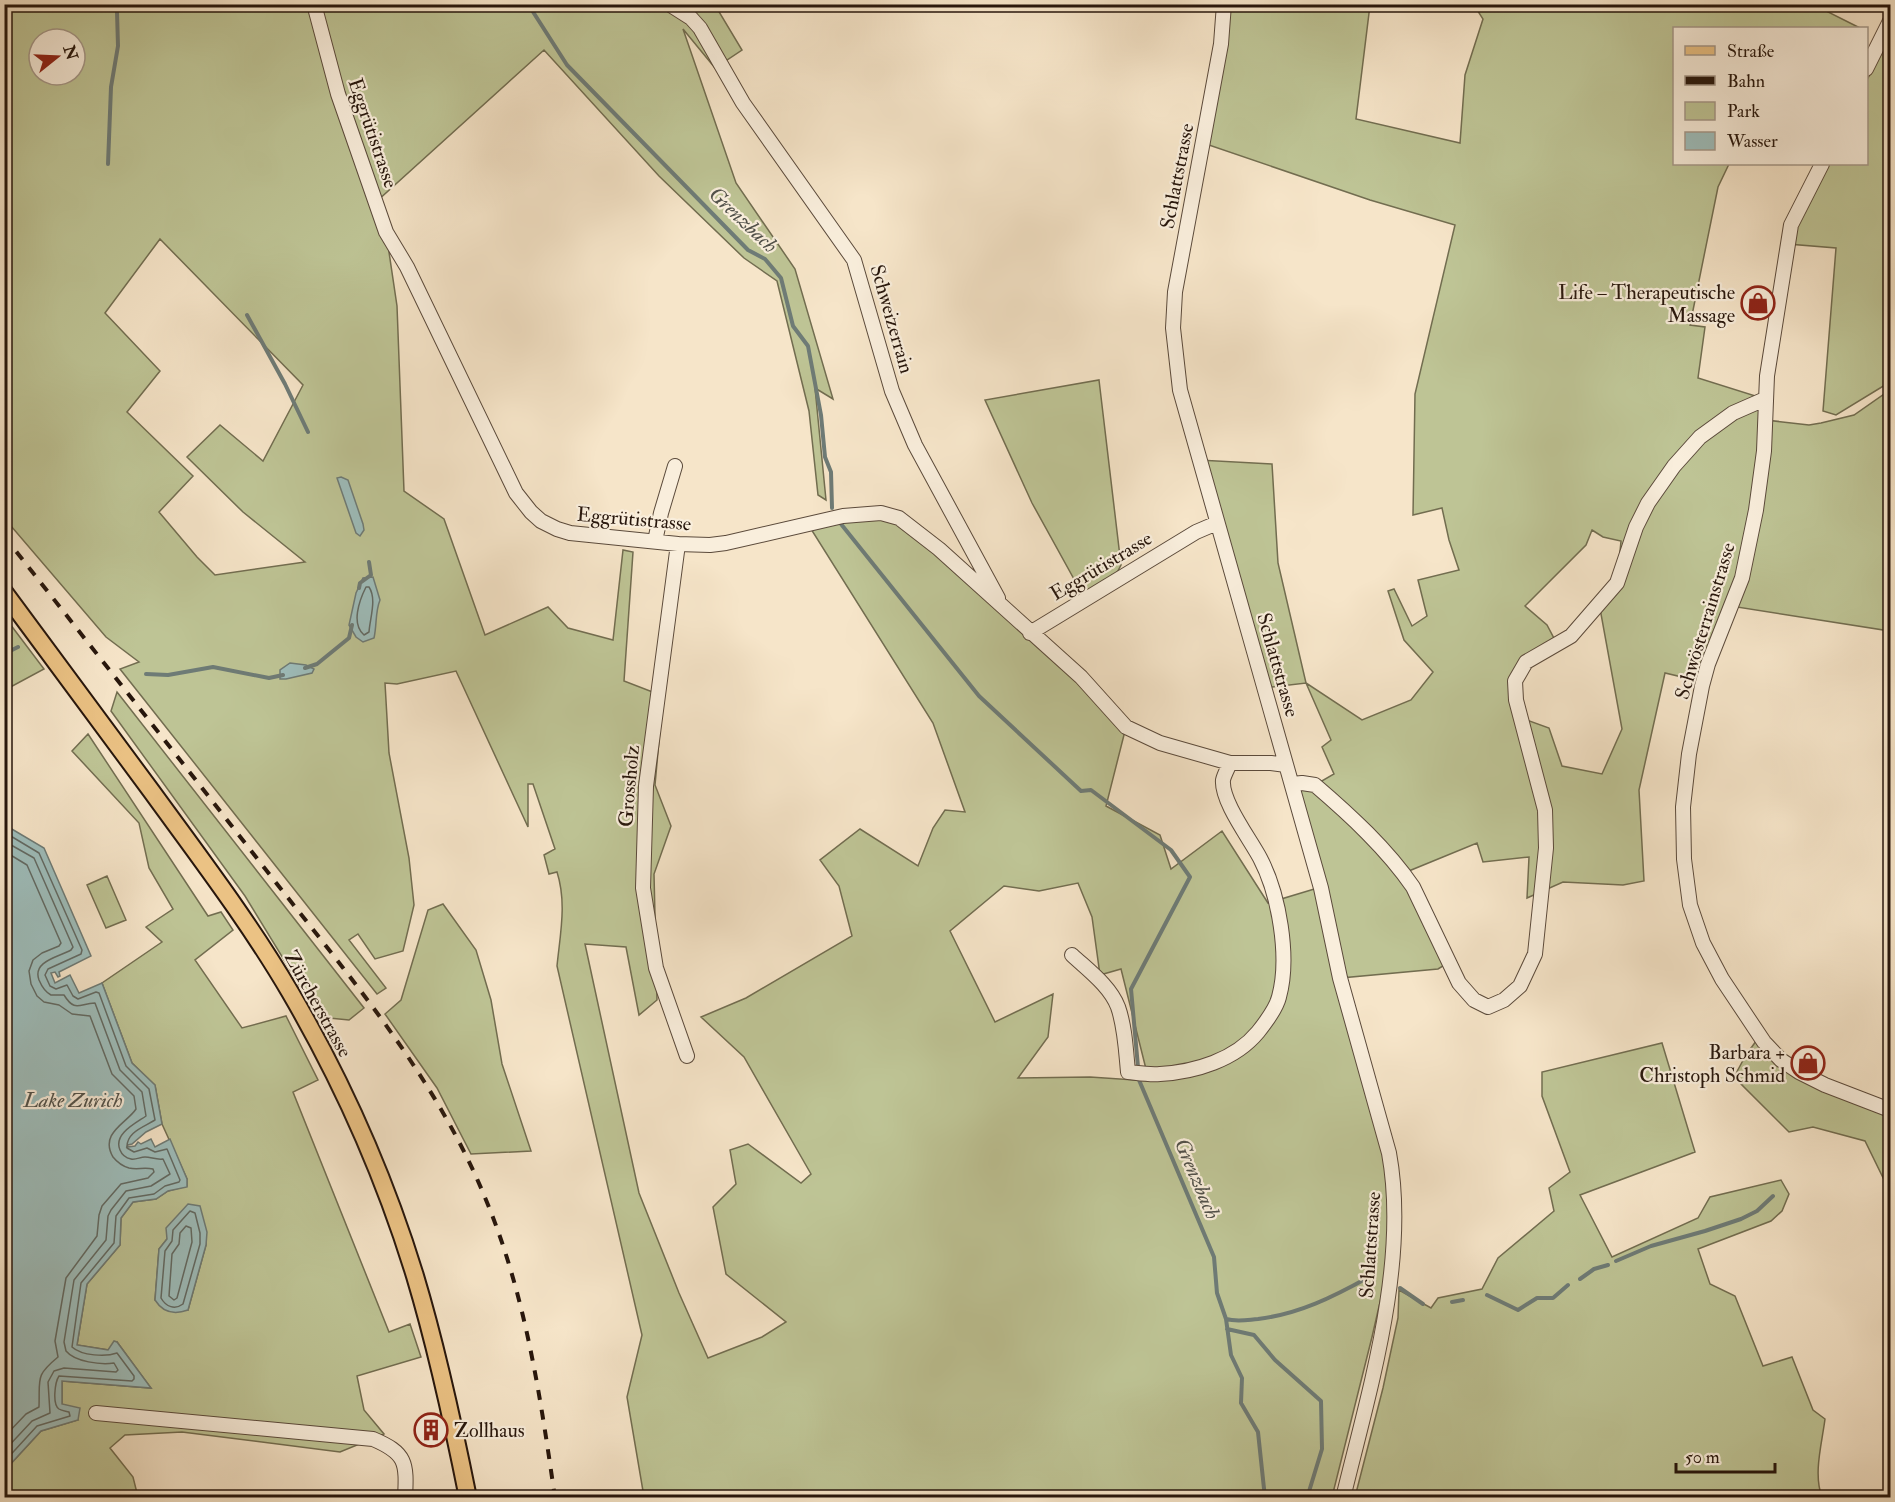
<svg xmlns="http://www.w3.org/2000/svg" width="1895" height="1502" font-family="'IM FELL Double Pica',serif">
<rect width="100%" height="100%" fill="#f6e5c9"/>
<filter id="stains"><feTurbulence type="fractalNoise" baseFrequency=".00333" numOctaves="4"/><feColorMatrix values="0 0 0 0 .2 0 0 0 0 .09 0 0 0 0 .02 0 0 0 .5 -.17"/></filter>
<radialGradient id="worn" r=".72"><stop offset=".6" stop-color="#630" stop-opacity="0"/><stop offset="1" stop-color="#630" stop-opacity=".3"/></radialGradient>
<path fill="#bec495" stroke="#726d50" stroke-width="1.5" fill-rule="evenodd" d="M 4,5 L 715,5 L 742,50 L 715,68 L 683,29 L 736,183 L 795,269 L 833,399 L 815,388 L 826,500 L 818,495 L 809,411 L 777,281 L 744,258 L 659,176 L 544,50 L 376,202 L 386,232 L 397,306 L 404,491 L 444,519 L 485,635 L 548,607 L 568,628 L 613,640 L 623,550 L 633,552 L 624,681 L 663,696 L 655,785 L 671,826 L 654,874 L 657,1000 L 639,1015 L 626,947 L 585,944 L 639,1193 L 679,1293 L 708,1358 L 762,1337 L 786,1322 L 726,1274 L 713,1207 L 736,1184 L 730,1150 L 748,1144 L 801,1183 L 811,1174 L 744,1057 L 701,1017 L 746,998 L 852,936 L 839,886 L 820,860 L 860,829 L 918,866 L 933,828 L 945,810 L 965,812 L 933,723 L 811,529 L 830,518 L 899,518 L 1126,727 L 1106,806 L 1160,835 L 1171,869 L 1222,831 L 1268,903 L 1321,887 L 1292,784 L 1315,785 L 1334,774 L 1322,747 L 1331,740 L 1306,683 L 1264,688 L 1199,460 L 1272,464 L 1278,563 L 1306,683 L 1362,720 L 1411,700 L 1433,672 L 1404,640 L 1388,591 L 1394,589 L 1412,626 L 1427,616 L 1418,580 L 1459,570 L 1449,540 L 1442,508 L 1413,515 L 1415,394 L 1455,225 L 1370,200 L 1203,143 L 1224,5 L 1370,5 L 1356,119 L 1460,143 L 1465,75 L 1483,19 L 1474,5 L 1829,5 L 1826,11 L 1860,28 L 1674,28 L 1674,164 L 1729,164 L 1718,187 L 1690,325 L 1705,327 L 1698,378 L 1765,399 L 1766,420 L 1809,425 L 1821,423 L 1854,415 L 1890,390 L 1890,631 L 1731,606 L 1703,682 L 1665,673 L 1639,790 L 1644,881 L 1623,885 L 1563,882 L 1527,898 L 1529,857 L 1483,862 L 1477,843 L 1404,873 L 1448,963 L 1438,969 L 1341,978 L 1389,1153 L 1392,1250 L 1372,1337 L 1332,1497 L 644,1497 L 627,1397 L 642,1335 L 557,966 C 560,935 567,903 557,872 L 549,874 L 544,855 L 555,849 L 533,784 L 528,784 L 528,827 L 456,671 L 397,684 L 385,683 L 389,753 L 409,858 L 414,905 L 403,951 L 375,959 L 358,934 L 349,940 L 386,988 L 377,994 L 120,669 L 139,662 L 106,637 L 5,519 ZM 39,39 L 75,39 L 75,75 L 39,75 ZM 160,239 L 303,385 L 263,461 L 220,425 L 187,457 L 243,512 L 305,562 L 215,575 L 197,557 L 159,512 L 193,476 L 127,412 L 160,371 L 105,313 ZM 1592,530 L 1603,537 L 1621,541 L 1617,583 L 1599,603 L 1622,729 L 1602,774 L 1562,766 L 1549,728 L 1513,715 L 1526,662 L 1557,644 L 1547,625 L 1525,606 L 1586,545 ZM 1078,883 L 1092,917 L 1100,975 L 1121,969 L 1149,1081 L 1090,1077 L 1018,1078 L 1048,1037 L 1053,994 L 995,1022 L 950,931 L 1004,886 L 1039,891 Z
M 1890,37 L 1890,382 L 1836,415 L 1823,411 L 1836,248 L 1788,244 L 1822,164 L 1866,164 L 1867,80 Z
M 1099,380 L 1121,565 L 1112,582 L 1085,599 L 1032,503 L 985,400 Z
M 4,616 L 44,669 L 5,690 L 4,690 Z
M 117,692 L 364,1008 L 349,1020 L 319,1017 L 245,896 L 111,711 Z
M 88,734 L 208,916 L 221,912 L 233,930 L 195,960 L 242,1028 L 286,1016 L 318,1080 L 293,1092 L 389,1332 L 410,1324 L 421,1357 L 357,1376 L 364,1410 L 384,1434 L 340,1452 L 182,1432 L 125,1435 L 110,1448 L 133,1477 L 138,1497 L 9,1497 L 6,1469 L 41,1431 L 78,1420 L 62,1404 L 62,1381 L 151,1388 L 117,1342 L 109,1350 L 77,1345 L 87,1284 L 120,1245 L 121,1218 L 133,1202 L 156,1199 L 168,1191 L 187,1186 L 187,1179 L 162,1124 L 155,1085 L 132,1063 L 102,983 L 162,942 L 146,927 L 173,909 L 149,868 L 139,823 L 72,751 ZM 206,1232 L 206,1245 L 188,1310 L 155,1300 L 159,1249 L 167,1239 Z
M 107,876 L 126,920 L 106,928 L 87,885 Z
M 443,904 L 476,950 L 491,1000 L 502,1064 L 531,1151 L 471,1154 L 437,1088 L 385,1014 L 401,1000 L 428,910 Z
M 1759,1037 L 1776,1056 L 1890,1110 L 1890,1192 L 1865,1141 L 1813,1127 L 1789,1132 L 1734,1077 L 1746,1055 Z
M 1662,1043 L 1695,1152 L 1580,1195 L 1612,1257 L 1698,1218 L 1710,1197 L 1781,1180 L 1789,1194 L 1782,1211 L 1771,1221 L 1698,1249 L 1710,1284 L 1735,1296 L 1763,1366 L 1792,1357 L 1813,1410 L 1825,1419 C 1822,1443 1813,1474 1822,1497 L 1355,1497 L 1383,1388 L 1398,1318 L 1399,1290 L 1431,1308 L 1438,1298 L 1482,1289 L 1498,1258 L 1554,1211 L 1549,1188 L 1570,1172 L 1542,1096 L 1542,1072 Z"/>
<path fill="#9ebebc" stroke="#6e7b76" stroke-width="1.5" d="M 341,477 L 348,480 L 363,524 L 364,530 L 360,536 L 356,533 L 337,478 Z
M 373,577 L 380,600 C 375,612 377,625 374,638 L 363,642 L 356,637 L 349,625 L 356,593 L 363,578 Z
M 290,663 L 306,665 L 314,669 L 312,673 L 286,679 L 280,679 L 280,670 Z
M 5,825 L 44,848 L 91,956 L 59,972 L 60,976 L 58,977 L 55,972 L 51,973 L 55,983 L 70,975 L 79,993 L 102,983 L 132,1063 L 155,1085 L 162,1124 L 146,1132 L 132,1144 L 128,1145 L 127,1147 L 135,1146 L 138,1142 L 141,1144 L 151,1139 L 155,1147 L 170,1139 L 187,1179 L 187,1187 L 168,1191 L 156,1199 L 133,1202 L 121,1218 L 120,1245 L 87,1284 L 77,1345 L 108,1350 L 114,1341 L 117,1342 L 151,1388 L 62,1381 L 62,1404 L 80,1408 L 78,1420 L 41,1431 L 6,1469 L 9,1498 L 4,1497 Z
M 188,1204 L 200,1206 L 207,1232 L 206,1245 L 188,1310 C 174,1315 163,1313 155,1300 L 159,1249 L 167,1239 L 166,1228 Z"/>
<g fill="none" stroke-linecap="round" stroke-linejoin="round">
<path stroke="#626a64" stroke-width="1.5" d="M 369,587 C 377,599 370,618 369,632 L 364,635 C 351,624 359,601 366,587 Z
M 4,832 L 39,853 L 82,950 L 81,954 L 48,969 L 45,975 L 50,986 L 56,989 L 67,985 L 73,996 L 78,999 L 96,992 L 99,993 L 126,1066 L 149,1089 L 155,1120 C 144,1127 126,1132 127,1148 L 134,1152 L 147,1148 L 155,1152 L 167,1149 L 180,1180 L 179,1182 L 165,1186 L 154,1194 L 129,1198 L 116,1216 L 114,1243 L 81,1283 L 72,1347 C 82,1356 106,1357 117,1353 L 134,1376 L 134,1379 L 132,1381 L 59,1376 C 55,1382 52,1404 59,1409 C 62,1411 66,1411 69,1412 L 70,1416 L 37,1426 L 4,1462
M 4,841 L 34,858 L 73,947 L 71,950 C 59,957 32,961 39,980 C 42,987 45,992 51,995 L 64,995 C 75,1013 80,1003 95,1003 L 120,1070 L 142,1092 L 146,1116 C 136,1123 113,1134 120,1150 C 122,1155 126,1158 131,1159 C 136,1160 140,1157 145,1157 C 151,1157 156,1160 163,1159 L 170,1174 L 151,1186 L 126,1191 L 111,1210 L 108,1216 L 106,1240 L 74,1280 L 64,1342 L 66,1351 C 75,1362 101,1365 114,1363 L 118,1370 L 116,1372 L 64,1368 L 54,1371 L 48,1382 L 50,1413 L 32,1421 L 4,1451
M 4,851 L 27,865 L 61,943 L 59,946 L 42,953 L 33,960 L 29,971 L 31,984 L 37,996 L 44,1002 L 59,1005 L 72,1014 L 90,1016 L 112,1074 L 134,1096 L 136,1109 C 127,1123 99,1133 113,1157 C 117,1162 122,1166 129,1168 C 138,1170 143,1167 153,1169 L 154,1172 L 148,1178 L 121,1184 L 102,1206 L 99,1215 L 97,1236 L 66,1278 L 55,1341 L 58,1357 C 35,1376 40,1378 39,1407 L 26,1414 L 4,1437
M 190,1211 L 195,1213 L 200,1233 L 200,1244 L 183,1304 C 175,1310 166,1307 161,1298 L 165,1251 L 172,1241 L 173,1230 Z
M 186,1226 L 191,1228 L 192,1242 L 177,1298 L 174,1300 L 169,1296 L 172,1254 L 179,1244 L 180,1233 Z"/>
<path stroke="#6e7b76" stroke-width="4" d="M 528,4 L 567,65 L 748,250 L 765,259 L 781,278 L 793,326 L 808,346 L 821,415 L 825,457 L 831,472 L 832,508
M 108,164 L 111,87 L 118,46 L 117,12 L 120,4
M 247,315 L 285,384 L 308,432
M 841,524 L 979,696 L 1081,791 L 1091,790 L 1171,850 L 1190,877 L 1131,989 L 1138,1067
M 359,588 L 360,583 L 371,575 L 369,562
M 4,654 L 18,647
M 305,668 L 317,664 L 349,638 L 352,625
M 146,674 L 168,675 L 213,667 L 269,678 L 283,675
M 1139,1080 L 1214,1257 L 1217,1293 L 1226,1319 C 1237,1322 1246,1320 1258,1319 C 1299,1314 1333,1297 1369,1277
M 1616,1261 L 1651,1246 L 1705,1231 L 1741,1219 L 1757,1211 L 1773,1196
M 1580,1279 L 1594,1269 L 1608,1265
M 1400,1288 L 1423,1304
M 1487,1295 L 1518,1310 L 1537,1298 L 1553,1298 L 1568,1285
M 1452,1302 L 1463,1300
M 1226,1319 L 1231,1355 L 1242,1378 L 1241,1403 L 1258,1432 L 1265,1498
M 1227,1329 L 1254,1335 L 1275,1360 L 1321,1401 L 1322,1449 L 1307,1498"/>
<g stroke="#5b4a3b" stroke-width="16">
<path id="minor" d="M 314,4 L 338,94 L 386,232 L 407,267 L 516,493 L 531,512 L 541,521 L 557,529 L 570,533 L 678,544 L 710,545 L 726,543 L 843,516 L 881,513 L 899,518 L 939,549 L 1081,677 L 1126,727 L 1160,743 L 1230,763 L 1271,763 L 1286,765
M 669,4 L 691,18 L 700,28 L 743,103 L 854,260 L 892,391 L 915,445 L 998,598
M 1224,4 L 1221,44 L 1175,292 L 1173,328 L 1180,390 L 1321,888 L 1340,978 L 1389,1153 C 1409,1262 1369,1391 1343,1498
M 1866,69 L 1890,21
M 1822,164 L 1791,225 L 1767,376 L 1764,451 L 1756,510 L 1742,578 L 1708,664 L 1702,686 L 1689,754 L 1683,807 L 1684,859 L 1690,905 L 1703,943 L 1722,979 L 1764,1042 L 1781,1060 L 1799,1072 L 1825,1085 L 1890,1110
M 655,541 L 661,513 L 675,466
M 678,544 L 646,786 L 643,888 L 656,968 L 687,1056
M 1030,633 L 1196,532 L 1217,523
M 1292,784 L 1302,783 L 1315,785 C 1350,815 1387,849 1413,887 L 1459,983 L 1474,1000 L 1488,1007 L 1504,1000 L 1520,986 L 1535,954 L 1546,848 L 1545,810 L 1516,700 L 1515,681 L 1526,662 L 1571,636 L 1617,583 L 1636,527 L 1648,503 L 1674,466 L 1700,437 L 1733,413 L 1765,399
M 1072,955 C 1088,970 1110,986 1118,1007 C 1125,1027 1126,1051 1128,1072 C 1138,1073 1149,1075 1160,1074 C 1195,1072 1235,1060 1258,1032 C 1266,1022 1276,1009 1279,997 C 1290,957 1279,894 1260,858 C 1250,839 1221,801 1223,780 C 1224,775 1228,768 1230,763
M 96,1413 L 373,1439 C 406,1453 407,1462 405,1498"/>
</g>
<g stroke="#27160c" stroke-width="20">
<path id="major" d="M 4,592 C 54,659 103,726 152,792 C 200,858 249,922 290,992 C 342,1081 385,1178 415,1276 C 437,1349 453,1423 468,1498"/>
</g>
<use href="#minor" stroke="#f9eedc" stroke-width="14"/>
<use href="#major" stroke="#ebc284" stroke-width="16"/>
<path stroke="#27160c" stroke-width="4" stroke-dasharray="10 10" stroke-linecap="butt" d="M 4,536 C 93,649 182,762 270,875 C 349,976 434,1075 484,1195 C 525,1292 540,1394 555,1498"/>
</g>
<defs>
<g id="shop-ring" transform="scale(1.725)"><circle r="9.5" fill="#f9eedc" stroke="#8f2418" stroke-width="1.5"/><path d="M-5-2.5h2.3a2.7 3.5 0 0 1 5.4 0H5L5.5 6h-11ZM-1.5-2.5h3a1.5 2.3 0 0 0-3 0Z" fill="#8f2418"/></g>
<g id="building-ring" transform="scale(1.725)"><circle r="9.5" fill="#f9eedc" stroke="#8f2418" stroke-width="1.5"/><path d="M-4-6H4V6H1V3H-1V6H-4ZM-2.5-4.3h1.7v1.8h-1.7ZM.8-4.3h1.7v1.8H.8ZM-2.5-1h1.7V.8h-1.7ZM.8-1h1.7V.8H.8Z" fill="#8f2418"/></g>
</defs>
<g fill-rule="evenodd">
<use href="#shop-ring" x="1758" y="303"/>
<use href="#shop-ring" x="1808" y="1063"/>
<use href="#building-ring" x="431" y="1430"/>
</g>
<g text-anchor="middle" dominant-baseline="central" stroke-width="4.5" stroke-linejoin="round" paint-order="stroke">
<g font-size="20" fill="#27160c" stroke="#f9eedc">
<text transform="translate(373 133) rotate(71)">Eggrütistrasse</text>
<text transform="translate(1177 176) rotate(-79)">Schlattstrasse</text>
<text transform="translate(892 319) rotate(74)">Schweizerrain</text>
<text transform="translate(634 519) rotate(5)">Eggrütistrasse</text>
<text transform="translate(1101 566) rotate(-31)">Eggrütistrasse</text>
<text transform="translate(1705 621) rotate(-73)">Schwösterrainstrasse</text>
<text transform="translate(1278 665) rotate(74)">Schlattstrasse</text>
<text transform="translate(629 786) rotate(-85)">Grossholz</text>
<text transform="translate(318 1004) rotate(61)">Zürcherstrasse</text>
<text transform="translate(1370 1245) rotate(-86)">Schlattstrasse</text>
</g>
<g font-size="20" fill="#27160c" stroke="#f9eedc" text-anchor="end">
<text x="1735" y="292">Life – Therapeutische<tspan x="1735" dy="23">Massage</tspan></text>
<text x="1785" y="1052">Barbara +<tspan x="1785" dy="23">Christoph Schmid</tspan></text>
<text x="454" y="1430" text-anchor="start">Zollhaus</text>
</g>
<g font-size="21" font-style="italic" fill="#51514a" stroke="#f9eedc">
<text transform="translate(743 220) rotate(43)">Grenzbach</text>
<text x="73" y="1100">Lake Zurich</text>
<text transform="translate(1197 1179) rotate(67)">Grenzbach</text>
</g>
</g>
<rect width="1895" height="1502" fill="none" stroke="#f6e5c9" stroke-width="24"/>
<rect x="6" y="6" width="1883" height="1490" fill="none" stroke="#27160c" stroke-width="3"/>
<rect x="12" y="12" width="1871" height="1478" fill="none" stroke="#27160c" stroke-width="1.5"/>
<rect x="1673" y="27" width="195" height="138" fill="#f9eedc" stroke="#a59889" stroke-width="1.5"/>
<rect x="1685" y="46" width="30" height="9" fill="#ebc284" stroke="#a59889" stroke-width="1.5"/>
<text x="1727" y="57" font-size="18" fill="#27160c">Straße</text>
<rect x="1685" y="76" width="30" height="9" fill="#27160c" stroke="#a59889" stroke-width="1.5"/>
<text x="1727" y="87" font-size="18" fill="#27160c">Bahn</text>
<rect x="1685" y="102" width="30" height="18" fill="#bec495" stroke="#a59889" stroke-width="1.5"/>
<text x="1727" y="117" font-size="18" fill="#27160c">Park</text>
<rect x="1685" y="132" width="30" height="18" fill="#9ebebc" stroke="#a59889" stroke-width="1.5"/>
<text x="1727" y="147" font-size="18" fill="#27160c">Wasser</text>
<g transform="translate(57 57) rotate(72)"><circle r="28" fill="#f9eedc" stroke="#a59889" stroke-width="1.5"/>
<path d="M0-4.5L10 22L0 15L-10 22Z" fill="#8f2418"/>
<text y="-9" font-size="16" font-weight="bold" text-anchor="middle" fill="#27160c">N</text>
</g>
<path d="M1676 1463v9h99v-9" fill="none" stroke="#27160c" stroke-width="3"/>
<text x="1685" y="1463" font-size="18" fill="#27160c" stroke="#f9eedc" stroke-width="4.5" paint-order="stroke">50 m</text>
<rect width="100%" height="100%" filter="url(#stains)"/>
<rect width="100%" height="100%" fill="url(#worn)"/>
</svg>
